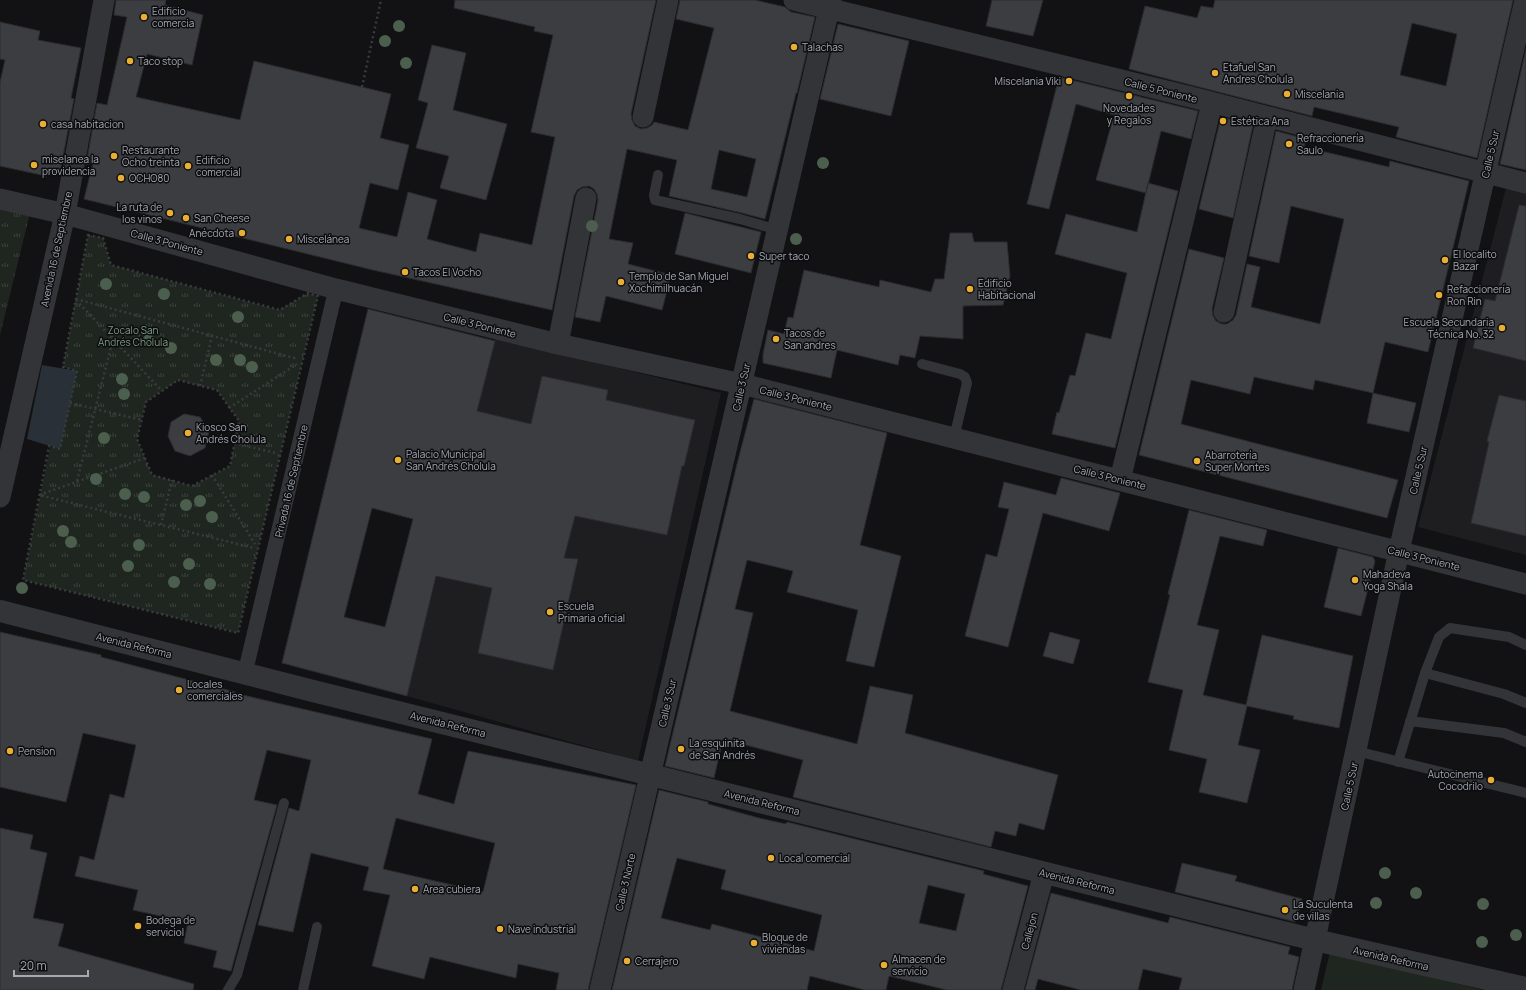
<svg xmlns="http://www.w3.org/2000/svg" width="1526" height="990" font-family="Manrope,sans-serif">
<defs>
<pattern id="park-tufts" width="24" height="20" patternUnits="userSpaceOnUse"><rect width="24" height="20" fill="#1f261f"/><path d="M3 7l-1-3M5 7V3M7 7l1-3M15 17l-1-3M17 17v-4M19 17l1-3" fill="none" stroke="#3d433d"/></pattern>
</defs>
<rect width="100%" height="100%" fill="#121214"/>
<path fill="#1e1e21" d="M 1506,188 L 1526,193 L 1526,555 L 1418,527 Z
M 495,338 L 721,393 L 638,761 L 407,696 Z"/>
<path fill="#1f261f" d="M 1330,952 L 1482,990 L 1321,990 Z"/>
<path fill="url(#park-tufts)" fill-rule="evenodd" d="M 0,203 L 31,209 L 0,335 Z
M 88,235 L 103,238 L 111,265 L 279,310 L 308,293 L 318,296 L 238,633 L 23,580 L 50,447 L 58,448 L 76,371 L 63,367 ZM 178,380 L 217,390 L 239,421 L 230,466 L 192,486 L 152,475 L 137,439 L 146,402 Z"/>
<path fill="#293037" d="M 42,365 L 77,371 L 60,449 L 27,439 Z"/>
<path fill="#3c3d41" stroke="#2c2c30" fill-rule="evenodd" d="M 116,0 L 166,0 L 165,5 L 203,15 L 192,65 L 147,54 L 136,97 L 240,120 L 254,61 L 391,94 L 380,138 L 409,145 L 398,190 L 370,183 L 359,228 L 397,237 L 408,192 L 437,200 L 427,239 L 476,252 L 480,233 L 532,245 L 555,137 L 531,132 L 553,35 L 534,31 L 535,27 L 454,8 L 455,0 L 656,0 L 631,114 L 632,120 L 635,126 L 641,129 L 647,128 L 652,125 L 654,122 L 688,130 L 714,28 L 676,19 L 680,0 L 755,0 L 785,7 L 791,12 L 815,17 L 797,93 L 796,93 L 765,219 L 742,213 L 669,196 L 677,160 L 627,149 L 609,239 L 633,243 L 628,264 L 671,275 L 662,310 L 606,296 L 600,322 L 575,317 L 598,200 L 597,194 L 594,189 L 589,186 L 582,187 L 577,190 L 574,196 L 552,310 L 373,270 L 84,199 L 93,163 L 86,165 L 97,103 L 107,105 L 127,17 L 114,15 ZM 719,150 L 756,159 L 747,197 L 711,189 Z
M 992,0 L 1043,0 L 1033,36 L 986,26 Z
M 1215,0 L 1513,0 L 1477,158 L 1396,137 L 1399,127 L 1314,107 L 1312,116 L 1129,69 L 1145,6 L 1197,18 L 1201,6 L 1213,8 ZM 1412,23 L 1457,34 L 1446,86 L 1400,75 Z
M 0,22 L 40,31 L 38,40 L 81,48 L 71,98 L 74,99 L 60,172 L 46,176 L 0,166 L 0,82 L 5,60 L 0,59 Z
M 838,24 L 909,41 L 891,116 L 820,99 Z
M 432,45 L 466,53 L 453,110 L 507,124 L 486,200 L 440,188 L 449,156 L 416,148 L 428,103 L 418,100 Z
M 1526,49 L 1526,170 L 1500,164 Z
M 1059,77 L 1198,111 L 1191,139 L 1161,131 L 1146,193 L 1096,180 L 1114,115 L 1076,104 L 1049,209 L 1027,204 Z
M 1221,117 L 1253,125 L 1233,218 L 1199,209 Z
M 1276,131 L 1306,139 L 1304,147 L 1389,167 L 1390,161 L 1469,181 L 1428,352 L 1385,342 L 1373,393 L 1315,380 L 1313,390 L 1254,377 L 1250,394 L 1191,380 L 1181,424 L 1398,480 L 1387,518 L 1139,455 L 1189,249 L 1224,258 L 1212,309 L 1213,316 L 1216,321 L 1222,324 L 1227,324 L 1233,320 L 1236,315 L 1247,264 L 1260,267 L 1251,307 L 1320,324 L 1344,219 L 1291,206 L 1279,263 L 1249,256 Z
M 1148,183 L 1178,191 L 1115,448 L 1052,434 L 1057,412 L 1059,413 L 1070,375 L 1075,376 L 1086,333 L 1111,339 L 1127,273 L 1055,254 L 1066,214 L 1137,232 Z
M 1519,205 L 1526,206 L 1526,361 L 1473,348 L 1485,299 L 1495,301 Z
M 685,213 L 761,232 L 751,273 L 675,254 Z
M 950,233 L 972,233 L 974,242 L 1007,242 L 1010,276 L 1003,305 L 963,306 L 963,339 L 920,336 L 915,358 L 900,355 L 898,365 L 837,350 L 831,378 L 763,363 L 763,354 L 768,330 L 784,334 L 788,317 L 793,318 L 804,270 L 879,287 L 880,280 L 931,292 L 935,279 L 944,279 Z
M 368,309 L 495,341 L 477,411 L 531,424 L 542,376 L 608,390 L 606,400 L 695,420 L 684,466 L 682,466 L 667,535 L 575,516 L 564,558 L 578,559 L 553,670 L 478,653 L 492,588 L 436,576 L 407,696 L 282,663 ZM 372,508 L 413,519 L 385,627 L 344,617 Z
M 1373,393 L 1416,403 L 1409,432 L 1367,423 Z
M 1499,395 L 1526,401 L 1526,536 L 1471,523 L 1489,442 L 1487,441 Z
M 754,399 L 887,433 L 860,545 L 901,556 L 874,667 L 846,661 L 858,610 L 787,592 L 793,571 L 747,560 L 735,609 L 753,613 L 730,711 L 857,744 L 870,686 L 913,695 L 905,733 L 1058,775 L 1044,830 L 1019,823 L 1016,836 L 995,831 L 991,847 L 793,797 L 803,760 L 723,739 L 714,778 L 665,766 L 737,464 Z
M 184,414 L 200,417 L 209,431 L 205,448 L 190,456 L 175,451 L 168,436 L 171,422 Z
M 1061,478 L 1120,493 L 1109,531 L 1043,513 L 1008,647 L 965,636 L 986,554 L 997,557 L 1009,509 L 998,507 L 1004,482 L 1056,495 Z
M 1189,510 L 1267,530 L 1263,546 L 1220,536 L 1197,625 L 1219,630 L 1203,695 L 1246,705 L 1262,635 L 1353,656 L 1339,728 L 1293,719 L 1294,716 L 1247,706 L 1238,745 L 1260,750 L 1247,803 L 1199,792 L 1207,759 L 1169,750 L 1183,690 L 1148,682 L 1170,595 L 1168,594 Z
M 1338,548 L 1373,557 L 1375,561 L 1361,616 L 1324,607 Z
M 0,632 L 101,655 L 101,657 L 235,692 L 234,693 L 432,739 L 418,794 L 454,804 L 468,751 L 636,785 L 588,990 L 556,990 L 559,973 L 518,964 L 516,978 L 430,957 L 424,979 L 372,966 L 390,895 L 363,890 L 369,867 L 311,853 L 293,932 L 258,925 L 289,808 L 299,811 L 311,760 L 267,750 L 254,800 L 277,805 L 231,971 L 213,967 L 217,951 L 184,943 L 188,922 L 133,910 L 138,890 L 75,876 L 80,856 L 94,860 L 110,794 L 124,798 L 136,745 L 83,733 L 66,802 L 0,787 ZM 396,818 L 495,843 L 483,892 L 383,869 Z
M 1050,632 L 1080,640 L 1073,664 L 1043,656 Z
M 659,790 L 708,802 L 708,804 L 759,818 L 786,824 L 787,822 L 984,871 L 983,874 L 1028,886 L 1001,990 L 947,990 L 889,976 L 886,990 L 865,990 L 810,976 L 807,990 L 612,990 ZM 677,858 L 726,870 L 721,889 L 822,915 L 814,951 L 712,924 L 710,930 L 661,918 ZM 928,885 L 965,894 L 956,931 L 919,923 Z
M 0,828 L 33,835 L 30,849 L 47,853 L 33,918 L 64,924 L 58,946 L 194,984 L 193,990 L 0,990 Z
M 1182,863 L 1237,876 L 1235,881 L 1302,899 L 1296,922 L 1175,892 Z
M 1051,893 L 1168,923 L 1170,917 L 1290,947 L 1288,954 L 1299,957 L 1292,990 L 1179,990 L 1182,978 L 1143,969 L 1138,990 L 1081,990 L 1038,979 L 1035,990 L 1025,990 Z"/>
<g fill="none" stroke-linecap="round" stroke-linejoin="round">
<path stroke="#393b3f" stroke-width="2.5" stroke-dasharray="2 3" stroke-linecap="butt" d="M 362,87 L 381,0
M 88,235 L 103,238 L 111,265 L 280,310 L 308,293 L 318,296 L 238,633 L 23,580 L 49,446 L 60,449 L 77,371 L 63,367 Z
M 76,299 L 298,359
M 76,300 L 162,391
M 178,380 L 217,390 L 239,421 L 230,466 L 192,486 L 152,475 L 137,439 L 146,402 Z
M 200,386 L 212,336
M 70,403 L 142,420
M 229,408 L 297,364
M 234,443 L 276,453
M 145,458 L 39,495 L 254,548
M 212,475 L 255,544
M 77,481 L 113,339
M 161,525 L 172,480"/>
<path stroke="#333438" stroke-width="10" d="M 658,175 L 654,195 L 655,200 L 740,219 L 778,230
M 922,364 L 960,374 L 965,377 L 967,383 L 954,438
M 1425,673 L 1504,694 L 1526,703
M 1410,721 L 1504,733 L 1526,742
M 1356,751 L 1526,793
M 1398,762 L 1425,673 L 1439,637 L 1450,628 L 1509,637 L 1526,645
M 228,990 L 237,975 L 284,803
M 303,990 L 317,927"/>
<path stroke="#333438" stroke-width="15" d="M 245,673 L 336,289"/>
<path stroke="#333438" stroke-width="21" d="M 794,0 L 1191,97 L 1526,183
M 643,117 L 668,0
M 0,199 L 65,214 L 336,289 L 558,344 L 742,384 L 1526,584
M 1224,312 L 1267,117
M 558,344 L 586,198
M 1120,480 L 1212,103
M 0,497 L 65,214 L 104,0
M 600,990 L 831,0
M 1013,990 L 1044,873
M 1304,990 L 1399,551 L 1525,0"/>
<path stroke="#333438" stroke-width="22" d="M 0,611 L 313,691 L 1315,940 L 1526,988"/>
</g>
<g fill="#4c5f4e">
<circle cx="399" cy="26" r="6"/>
<circle cx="385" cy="41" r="6"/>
<circle cx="406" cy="63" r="6"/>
<circle cx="823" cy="163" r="6"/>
<circle cx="592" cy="226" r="6"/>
<circle cx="796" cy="239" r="6"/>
<circle cx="106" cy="284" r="6"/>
<circle cx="164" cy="294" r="6"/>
<circle cx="238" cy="317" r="6"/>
<circle cx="149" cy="340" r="6"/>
<circle cx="171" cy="348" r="6"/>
<circle cx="216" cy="360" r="6"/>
<circle cx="240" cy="360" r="6"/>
<circle cx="252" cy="367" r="6"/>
<circle cx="122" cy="379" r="6"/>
<circle cx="124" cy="394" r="6"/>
<circle cx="104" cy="438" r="6"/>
<circle cx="96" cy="479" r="6"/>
<circle cx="125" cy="494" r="6"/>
<circle cx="144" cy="497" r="6"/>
<circle cx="200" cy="501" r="6"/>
<circle cx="186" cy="505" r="6"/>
<circle cx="212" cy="517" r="6"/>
<circle cx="63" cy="531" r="6"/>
<circle cx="71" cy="542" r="6"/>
<circle cx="139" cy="545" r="6"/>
<circle cx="189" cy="564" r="6"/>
<circle cx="128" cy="566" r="6"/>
<circle cx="174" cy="582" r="6"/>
<circle cx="210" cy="584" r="6"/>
<circle cx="22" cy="588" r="6"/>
<circle cx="1385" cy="873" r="6"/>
<circle cx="1416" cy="893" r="6"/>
<circle cx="1376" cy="903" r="6"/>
<circle cx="1483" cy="904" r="6"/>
<circle cx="1516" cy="935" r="6"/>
<circle cx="1482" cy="942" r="6"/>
</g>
<g fill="#e9af34" stroke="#0d0d0f" stroke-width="1.5">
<circle cx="144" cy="17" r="4"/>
<circle cx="794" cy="47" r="4"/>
<circle cx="130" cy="61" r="4"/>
<circle cx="1215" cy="73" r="4"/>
<circle cx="1069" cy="81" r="4"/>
<circle cx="1287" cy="94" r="4"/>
<circle cx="1129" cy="96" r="4"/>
<circle cx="1223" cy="121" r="4"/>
<circle cx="43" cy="124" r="4"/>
<circle cx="1289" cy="144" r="4"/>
<circle cx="114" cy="156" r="4"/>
<circle cx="34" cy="165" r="4"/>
<circle cx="188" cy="166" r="4"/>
<circle cx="121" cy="178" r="4"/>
<circle cx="170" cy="213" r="4"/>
<circle cx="186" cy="218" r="4"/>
<circle cx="242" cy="233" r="4"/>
<circle cx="289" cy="239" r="4"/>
<circle cx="751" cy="256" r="4"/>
<circle cx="1445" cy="260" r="4"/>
<circle cx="405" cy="272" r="4"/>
<circle cx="621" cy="282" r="4"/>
<circle cx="970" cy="289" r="4"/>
<circle cx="1439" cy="295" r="4"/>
<circle cx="1502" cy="328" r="4"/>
<circle cx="776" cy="339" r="4"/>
<circle cx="188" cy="433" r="4"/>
<circle cx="398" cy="460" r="4"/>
<circle cx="1197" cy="461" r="4"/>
<circle cx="1355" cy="580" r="4"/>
<circle cx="550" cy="612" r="4"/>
<circle cx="179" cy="690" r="4"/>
<circle cx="681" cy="749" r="4"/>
<circle cx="10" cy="751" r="4"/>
<circle cx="1491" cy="780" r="4"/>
<circle cx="771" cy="858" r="4"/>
<circle cx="415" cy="889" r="4"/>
<circle cx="1285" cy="910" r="4"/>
<circle cx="138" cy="926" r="4"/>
<circle cx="500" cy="929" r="4"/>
<circle cx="754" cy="943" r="4"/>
<circle cx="627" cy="961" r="4"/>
<circle cx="884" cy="965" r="4"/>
</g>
<g text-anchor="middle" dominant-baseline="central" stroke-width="3" stroke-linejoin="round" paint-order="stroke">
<g font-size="10" fill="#a4a9b4" stroke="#0d0d0f" text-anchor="start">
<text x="152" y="11">Edificio<tspan x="152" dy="12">comercia</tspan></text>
<text x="802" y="47">Talachas</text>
<text x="138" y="61">Taco stop</text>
<text x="1223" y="67">Etafuel San<tspan x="1223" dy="12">Andres Cholula</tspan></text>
<text x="1061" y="81" text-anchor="end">Miscelania Viki</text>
<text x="1295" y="94">Miscelania</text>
<text x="1129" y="108" text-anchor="middle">Novedades<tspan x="1129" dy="12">y Regalos</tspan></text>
<text x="1231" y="121">Estética Ana</text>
<text x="51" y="124">casa habitacion</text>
<text x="1297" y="138">Refraccionería<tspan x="1297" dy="12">Saulo</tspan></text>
<text x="122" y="150">Restaurante<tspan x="122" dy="12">Ocho treinta</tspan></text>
<text x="42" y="159">miselanea la<tspan x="42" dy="12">providencia</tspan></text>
<text x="196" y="160">Edificio<tspan x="196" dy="12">comercial</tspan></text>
<text x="129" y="178">OCHO80</text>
<text x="162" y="207" text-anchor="end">La ruta de<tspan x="162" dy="12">los vinos</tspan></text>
<text x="194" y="218">San Cheese</text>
<text x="234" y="233" text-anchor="end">Anécdota</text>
<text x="297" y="239">Miscelánea</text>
<text x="1453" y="254">El localito<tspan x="1453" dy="12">Bazar</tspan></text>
<text x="759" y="256">Super taco</text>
<text x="413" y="272">Tacos El Vocho</text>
<text x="629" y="276">Templo de San Miguel<tspan x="629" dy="12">Xochimilhuacán</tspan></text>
<text x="978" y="283">Edificio<tspan x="978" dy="12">Habitacional</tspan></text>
<text x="1447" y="289">Refaccionería<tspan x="1447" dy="12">Ron Rin</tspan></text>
<text x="1494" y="322" text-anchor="end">Escuela Secundaria<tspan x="1494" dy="12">Técnica No. 32</tspan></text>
<text x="784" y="333">Tacos de<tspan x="784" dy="12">San andres</tspan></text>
<text x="196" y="427">Kiosco San<tspan x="196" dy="12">Andrés Cholula</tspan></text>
<text x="406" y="454">Palacio Municipal<tspan x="406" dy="12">San Andrés Cholula</tspan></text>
<text x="1205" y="455">Abarrotería<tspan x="1205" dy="12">Super Montes</tspan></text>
<text x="1363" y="574">Mahadeva<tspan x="1363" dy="12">Yoga Shala</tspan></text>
<text x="558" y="606">Escuela<tspan x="558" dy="12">Primaria oficial</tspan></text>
<text x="187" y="684">Locales<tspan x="187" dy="12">comerciales</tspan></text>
<text x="689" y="743">La esquinita<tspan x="689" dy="12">de San Andrés</tspan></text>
<text x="18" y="751">Pension</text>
<text x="1483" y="774" text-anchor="end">Autocinema<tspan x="1483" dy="12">Cocodrilo</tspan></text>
<text x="779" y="858">Local comercial</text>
<text x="423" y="889">Area cubiera</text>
<text x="1293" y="904">La Suculenta<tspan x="1293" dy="12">de villas</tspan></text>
<text x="146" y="920">Bodega de<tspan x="146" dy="12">serviciol</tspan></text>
<text x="508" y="929">Nave industrial</text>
<text x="762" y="937">Bloque de<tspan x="762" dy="12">viviendas</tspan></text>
<text x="892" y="959">Almacen de<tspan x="892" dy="12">servicio</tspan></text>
<text x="635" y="961">Cerrajero</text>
</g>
<g font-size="10" fill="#a4a9b4" stroke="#0d0d0f">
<text transform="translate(1161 90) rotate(14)">Calle 5 Poniente</text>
<text transform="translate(1490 154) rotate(-77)">Calle 5 Sur</text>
<text transform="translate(167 242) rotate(15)">Calle 3 Poniente</text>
<text transform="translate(56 249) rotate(-78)">Avenida 16 de Septiembre</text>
<text transform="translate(480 325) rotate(14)">Calle 3 Poniente</text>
<text transform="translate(741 387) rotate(-77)">Calle 3 Sur</text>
<text transform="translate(796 398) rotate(14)">Calle 3 Poniente</text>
<text transform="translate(1418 470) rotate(-77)">Calle 5 Sur</text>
<text transform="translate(1110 477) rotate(14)">Calle 3 Poniente</text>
<text transform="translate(291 481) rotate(-77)">Privada 16 de Septiembre</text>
<text transform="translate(1424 558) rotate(14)">Calle 3 Poniente</text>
<text transform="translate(134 645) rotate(14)">Avenida Reforma</text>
<text transform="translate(667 703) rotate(-77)">Calle 3 Sur</text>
<text transform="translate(448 724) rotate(14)">Avenida Reforma</text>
<text transform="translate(1349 786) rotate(-78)">Calle 5 Sur</text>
<text transform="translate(762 802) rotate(14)">Avenida Reforma</text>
<text transform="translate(1077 881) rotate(14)">Avenida Reforma</text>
<text transform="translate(625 882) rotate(-77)">Calle 3 Norte</text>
<text transform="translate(1029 931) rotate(-75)">Callejon</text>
<text transform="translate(1391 958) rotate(13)">Avenida Reforma</text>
</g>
<g font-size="10" fill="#7c9e7e" stroke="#0d0d0f">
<text x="133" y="330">Zocalo San<tspan x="133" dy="12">Andrés Cholula</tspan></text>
</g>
</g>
<path d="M14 970v6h74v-6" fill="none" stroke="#a4a9b4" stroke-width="2"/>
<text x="20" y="970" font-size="12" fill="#a4a9b4" stroke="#0d0d0f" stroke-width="3" paint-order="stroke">20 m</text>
</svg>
